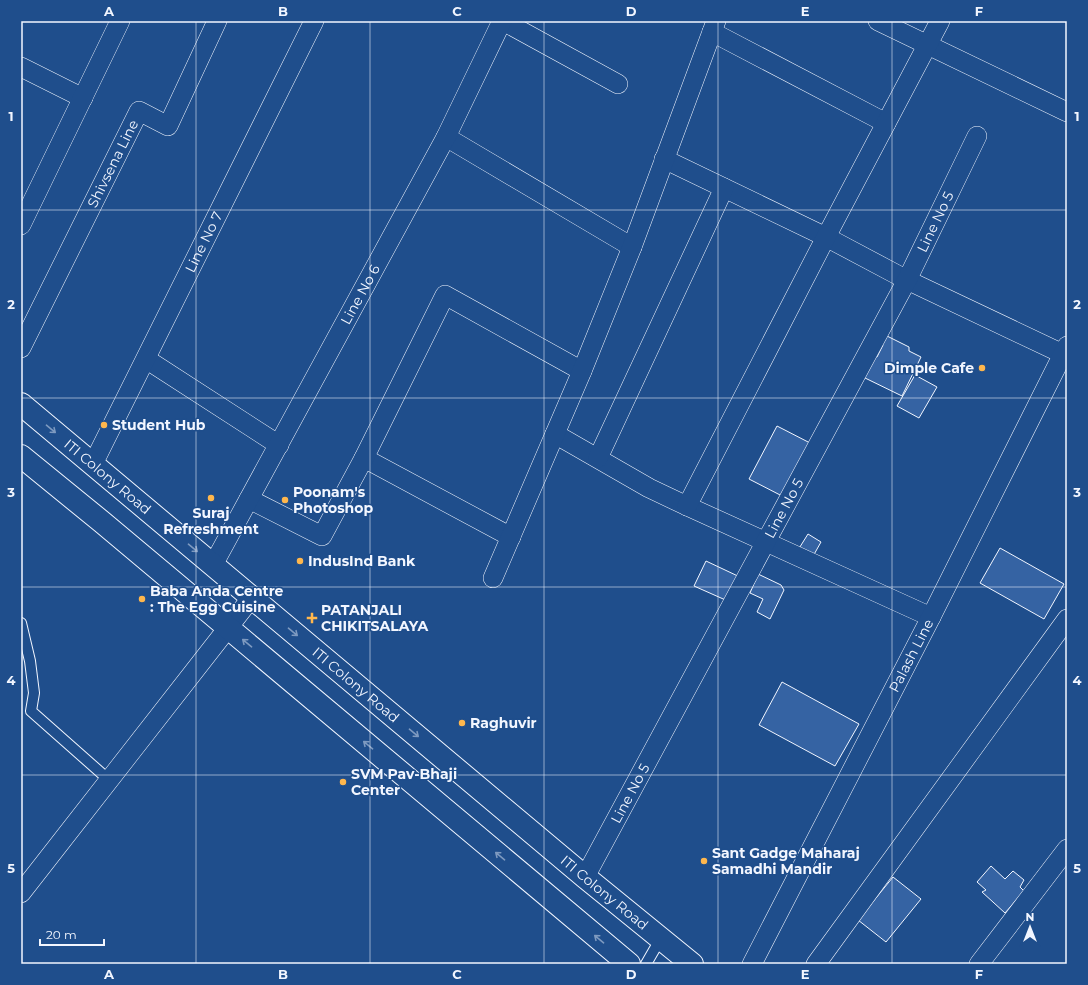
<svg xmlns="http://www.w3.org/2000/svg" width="1088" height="985" font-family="Montserrat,sans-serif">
<rect width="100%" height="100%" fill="#1f4e8c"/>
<path fill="#3563a3" stroke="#f2f6ff" d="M 885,335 L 909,347 L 909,351 L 921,357 L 902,396 L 863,377 L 874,356 L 877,357 L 883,345 L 880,344 Z
M 915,375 L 937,387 L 919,418 L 897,406 Z
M 777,426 L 812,444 L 784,497 L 749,479 Z
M 808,534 L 821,542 L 812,558 L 798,550 Z
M 1000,548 L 1064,584 L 1044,619 L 980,583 Z
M 706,561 L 742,578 L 730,602 L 694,586 Z
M 758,574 L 781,585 L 784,590 L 770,619 L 757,612 L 763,599 L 750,593 Z
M 782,682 L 859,724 L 835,766 L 759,725 Z
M 991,866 L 1005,879 L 1013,871 L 1024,880 L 1020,887 L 1024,891 L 1005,913 L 982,892 L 986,890 L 977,882 Z
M 893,877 L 921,899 L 886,942 L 858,920 Z"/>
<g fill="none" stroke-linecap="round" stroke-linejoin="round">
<g stroke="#f2f6ff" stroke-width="12">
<path id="lane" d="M 21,623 L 30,661 L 34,693 L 31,711 L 109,780
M 646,964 L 661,938"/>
</g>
<g stroke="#f2f6ff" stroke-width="20">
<g id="street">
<path d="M 503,21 L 618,84"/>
<path d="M 878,21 L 1067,112"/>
<path d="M 712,32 L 886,123"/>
<path d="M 21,67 L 83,98"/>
<path d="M 446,137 L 632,247"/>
<path d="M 664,159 L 826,237 L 907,280 L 1063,354"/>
<path d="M 21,225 L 120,21"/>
<path id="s1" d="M 21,348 L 139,111 L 168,126 L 217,21"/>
<path d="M 146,359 L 279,445"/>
<path d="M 555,434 L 649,488 L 687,506 L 931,617"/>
<path d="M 364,458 L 511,537"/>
<path d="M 598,458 L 724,188"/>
<path id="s2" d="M 93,464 L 314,21"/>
<path d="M 249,499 L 322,536 L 364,458 L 445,295 L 582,371"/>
<path d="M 687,506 L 826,237 L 940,21"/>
<path id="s3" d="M 213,565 L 446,137 L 502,21"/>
<path d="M 493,578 L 582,371 L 632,247 L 716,21"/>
<path id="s4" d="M 585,877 L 907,280 L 977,136"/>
<path d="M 21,893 L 252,597"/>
<path id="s5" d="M 752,964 L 931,617 L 1067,346"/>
<path d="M 816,964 L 1067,619"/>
<path d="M 979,964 L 1067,849"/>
</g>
</g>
<g stroke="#f2f6ff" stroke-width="24">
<g id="primary">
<path id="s6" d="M 21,404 L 585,877 L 692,964"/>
<path d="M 21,456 L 102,522 L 629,964"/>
</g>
</g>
<use href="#lane" stroke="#1f4e8c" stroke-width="10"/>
<use href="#street" stroke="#1f4e8c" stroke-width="19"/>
<use href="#primary" stroke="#1f4e8c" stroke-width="22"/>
</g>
<defs><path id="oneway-shaft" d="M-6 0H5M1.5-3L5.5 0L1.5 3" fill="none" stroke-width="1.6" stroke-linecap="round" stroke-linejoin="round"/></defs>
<g stroke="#7e9ac0">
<use href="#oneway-shaft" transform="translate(51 429) rotate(40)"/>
<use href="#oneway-shaft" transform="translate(193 548) rotate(40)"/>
<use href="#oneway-shaft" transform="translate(293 632) rotate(40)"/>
<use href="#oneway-shaft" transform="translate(247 643) rotate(-140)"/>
<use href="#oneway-shaft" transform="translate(414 733) rotate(40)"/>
<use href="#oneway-shaft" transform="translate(368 745) rotate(-140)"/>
<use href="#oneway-shaft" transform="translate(500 856) rotate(-140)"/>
<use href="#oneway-shaft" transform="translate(599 939) rotate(-140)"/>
</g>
<path fill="none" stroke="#f2f6ff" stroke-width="1" stroke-opacity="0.55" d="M 196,21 L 196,964M 370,21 L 370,964M 544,21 L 544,964M 718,21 L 718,964M 892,21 L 892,964M 21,210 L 1067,210M 21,398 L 1067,398M 21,587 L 1067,587M 21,775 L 1067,775"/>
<g fill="#ffb74d" stroke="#1f4e8c" stroke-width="1.5">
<circle cx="982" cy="368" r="4"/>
<circle cx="104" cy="425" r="4"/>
<circle cx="211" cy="498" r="4"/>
<circle cx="285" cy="500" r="4"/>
<circle cx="300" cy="561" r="4"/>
<circle cx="142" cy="599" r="4"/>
<path d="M310 612h4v4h4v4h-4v4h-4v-4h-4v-4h4z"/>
<circle cx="462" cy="723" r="4"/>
<circle cx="343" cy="782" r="4"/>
<circle cx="704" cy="861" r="4"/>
</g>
<g text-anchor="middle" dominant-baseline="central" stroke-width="3" stroke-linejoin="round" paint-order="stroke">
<g font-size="14" fill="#f2f6ff" stroke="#1f4e8c">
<text stroke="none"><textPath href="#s1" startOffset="206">Shivsena Line</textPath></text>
<text stroke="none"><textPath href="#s4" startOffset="743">Line No 5</textPath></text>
<text stroke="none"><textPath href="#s2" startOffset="248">Line No 7</textPath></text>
<text stroke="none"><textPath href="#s3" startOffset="308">Line No 6</textPath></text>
<text stroke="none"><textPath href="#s6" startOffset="113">ITI Colony Road</textPath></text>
<text stroke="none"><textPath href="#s4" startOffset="419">Line No 5</textPath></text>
<text stroke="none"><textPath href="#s5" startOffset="347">Palash Line</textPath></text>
<text stroke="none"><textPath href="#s6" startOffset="437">ITI Colony Road</textPath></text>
<text stroke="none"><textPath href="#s4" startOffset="95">Line No 5</textPath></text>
<text stroke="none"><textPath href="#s6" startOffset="761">ITI Colony Road</textPath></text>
</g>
<g font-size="14" font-weight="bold" fill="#f2f6ff" stroke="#1f4e8c" text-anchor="start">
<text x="974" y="368" text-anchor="end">Dimple Cafe</text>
<text x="112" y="425">Student Hub</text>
<text x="293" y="492">Poonam's<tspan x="293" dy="16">Photoshop</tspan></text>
<text x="211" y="513" text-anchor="middle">Suraj<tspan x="211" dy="16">Refreshment</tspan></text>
<text x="308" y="561">IndusInd Bank</text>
<text x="150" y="591">Baba Anda Centre<tspan x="150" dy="16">: The Egg Cuisine</tspan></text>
<text x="321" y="610">PATANJALI<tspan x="321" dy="16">CHIKITSALAYA</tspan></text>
<text x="470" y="723">Raghuvir</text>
<text x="351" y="774">SVM Pav-Bhaji<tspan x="351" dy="16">Center</tspan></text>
<text x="712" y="853">Sant Gadge Maharaj<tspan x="712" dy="16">Samadhi Mandir</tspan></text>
</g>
</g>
<rect width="1088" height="985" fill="none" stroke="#1f4e8c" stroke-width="44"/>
<g transform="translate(1030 927)" stroke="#1f4e8c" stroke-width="3" paint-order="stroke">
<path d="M0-3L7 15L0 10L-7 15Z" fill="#f2f6ff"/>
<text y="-6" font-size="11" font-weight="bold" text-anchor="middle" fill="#f2f6ff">N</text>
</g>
<path d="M40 939v6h64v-6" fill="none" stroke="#f2f6ff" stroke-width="2"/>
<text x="46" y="939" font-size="12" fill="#f2f6ff" stroke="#1f4e8c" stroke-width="3" paint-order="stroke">20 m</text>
<rect x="22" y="22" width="1044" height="941" fill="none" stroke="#f2f6ff" stroke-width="1.5"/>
<g font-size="13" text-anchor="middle" font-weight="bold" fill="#f2f6ff">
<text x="109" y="16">A</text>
<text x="283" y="16">B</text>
<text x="457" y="16">C</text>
<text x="631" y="16">D</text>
<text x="805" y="16">E</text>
<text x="979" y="16">F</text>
<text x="11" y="121">1</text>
<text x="1077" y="121">1</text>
<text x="11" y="309">2</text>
<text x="1077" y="309">2</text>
<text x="11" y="497">3</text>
<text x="1077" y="497">3</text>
<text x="11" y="685">4</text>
<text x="1077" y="685">4</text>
<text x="11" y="873">5</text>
<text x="1077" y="873">5</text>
<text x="109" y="979">A</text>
<text x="283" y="979">B</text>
<text x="457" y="979">C</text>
<text x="631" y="979">D</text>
<text x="805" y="979">E</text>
<text x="979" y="979">F</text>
</g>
</svg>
